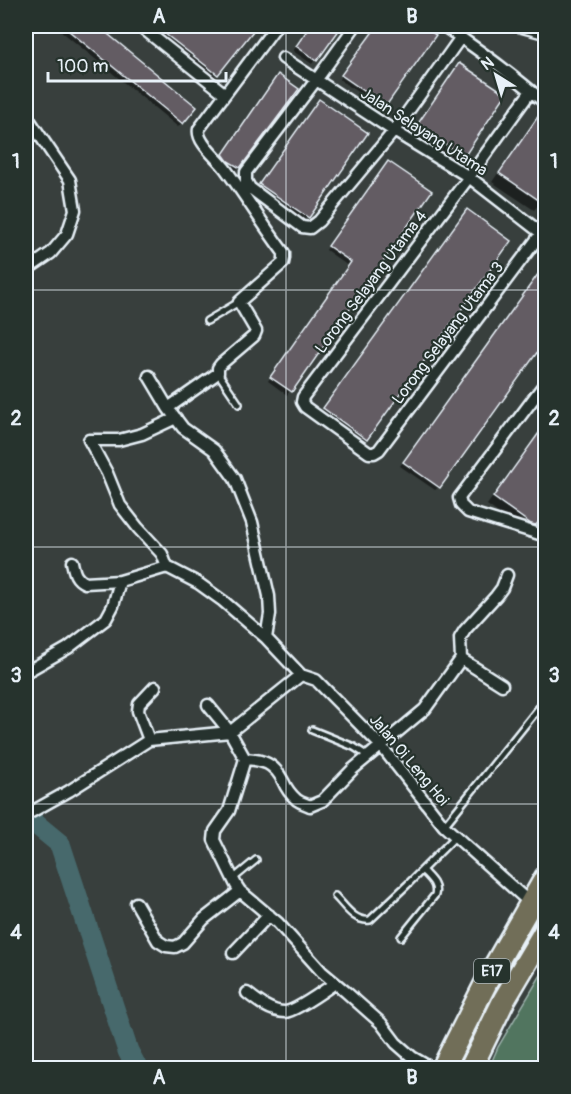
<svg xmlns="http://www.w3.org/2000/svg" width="571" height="1094" font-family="Pangolin,sans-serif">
<rect width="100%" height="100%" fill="#383f3d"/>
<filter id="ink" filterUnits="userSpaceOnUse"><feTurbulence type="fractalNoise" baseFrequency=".0167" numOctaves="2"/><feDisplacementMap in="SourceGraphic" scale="12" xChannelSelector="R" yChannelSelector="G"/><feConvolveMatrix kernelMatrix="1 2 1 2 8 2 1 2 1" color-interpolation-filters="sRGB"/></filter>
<g filter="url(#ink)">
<path fill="#51745f" stroke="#9cb2ac" stroke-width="1.5" d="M 545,968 L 545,1068 L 489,1068 L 498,1047 Z"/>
<path fill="#0007" d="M 55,26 L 96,26 L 195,107 L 178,127 Z
M 147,26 L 255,26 L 214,77 Z
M 311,26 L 340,26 L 312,64 L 293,51 Z
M 377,26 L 420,26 L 434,36 L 381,109 L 339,79 Z
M 459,65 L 463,156 L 455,164 L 410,134 L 452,73 Z
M 274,80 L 297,89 L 235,171 L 225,164 L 220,159 Z
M 316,105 L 307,217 L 304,220 L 257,188 Z
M 539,117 L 546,197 L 534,210 L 492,182 L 531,125 Z
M 388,162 L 430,192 L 287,395 L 268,381 L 348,266 L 326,250 Z
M 464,215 L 366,439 L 363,443 L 321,413 Z
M 546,264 L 439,487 L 435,490 L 400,466 Z
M 546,422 L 546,510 L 527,532 L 523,531 L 487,505 Z"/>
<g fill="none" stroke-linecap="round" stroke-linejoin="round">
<path stroke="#46696c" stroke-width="21" d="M 26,816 L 60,844 L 128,1051 L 137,1068"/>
</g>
<path fill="#635b63" stroke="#e8f1f8" stroke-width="1.5" d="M 63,26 L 98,26 L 197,107 L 183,124 Z
M 155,26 L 257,26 L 218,75 Z
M 310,26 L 342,26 L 317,61 L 296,46 Z
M 377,26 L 422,26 L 436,35 L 386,106 L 341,75 Z
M 459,63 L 506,94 L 464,157 L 417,125 Z
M 278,74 L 299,89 L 240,168 L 228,161 L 223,154 Z
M 319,99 L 368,133 L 309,218 L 259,184 Z
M 539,115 L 546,120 L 546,205 L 499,173 Z
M 388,161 L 432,191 L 292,392 L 270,377 L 351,262 L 328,246 Z
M 467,209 L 511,241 L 367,440 L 323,408 Z
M 546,263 L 546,340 L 440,488 L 403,462 Z
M 546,423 L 546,513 L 536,525 L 531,524 L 493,497 Z"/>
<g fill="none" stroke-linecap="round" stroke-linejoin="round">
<g stroke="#e8f1f8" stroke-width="10">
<path id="service" d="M 509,26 L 546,36
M 207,321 L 239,302
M 218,373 L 239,404
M 26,659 L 30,669
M 312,730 L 354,747 L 368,756
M 444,826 L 546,699
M 233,879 L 256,860
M 335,896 C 345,906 354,922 370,920 L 407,885 L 455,837
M 401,937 L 435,895 C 438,884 429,878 422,870"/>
</g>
<g stroke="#e8f1f8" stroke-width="15">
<path id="minor" d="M 140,26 L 225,94
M 355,26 L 317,79 L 246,172 L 246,181 L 250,188 L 302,227 L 310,228 L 319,221 L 394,131 L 461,37
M 444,26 C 479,50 514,75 546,104
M 283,58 L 394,131 L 469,177 L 545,236
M 531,91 L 469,177 L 303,397 L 302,402 L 305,407 L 369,453 L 374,453 L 379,450 L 546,227
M 26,115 L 70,180 L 75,210 L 67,234 L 51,253 L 26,270
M 149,376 L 168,408 L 183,428 L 214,450 L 235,479 L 252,522 L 269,596 L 270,614 L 266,638
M 546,382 L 459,498 L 461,505 L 468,512 L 546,536
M 168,408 L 218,373 L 218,368 L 221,364 L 254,336 L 256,331 L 239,302 L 283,263 L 284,258 L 284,253 C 263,225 245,195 224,167 C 216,157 196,141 199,129 L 276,26
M 176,418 L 142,434 L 119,440 L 89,440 L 107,473 L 120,505 L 138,528 L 162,554 L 167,567 L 198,583 L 223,601 L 266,638 L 301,675 L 316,680 L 382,747 L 444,826 L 530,903
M 72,562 C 74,571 75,579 85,583 L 120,581 L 167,567
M 461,659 L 502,685
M 26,672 L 68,648 L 106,619 L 113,606 L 120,581
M 208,705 L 230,732 L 245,759 C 263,760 274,763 283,781 C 286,788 291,795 297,800 C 301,803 306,804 310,806 L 322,801 L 353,769 L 425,709 L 461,659 L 460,638 L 465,630 L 496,596 L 502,588 L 507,575
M 149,740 L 138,711 L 139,704 L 155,687
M 245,759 L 229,811 L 215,831 L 214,840 L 236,885 L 240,891 L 278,923 L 322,972 L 346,992 L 381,1023 L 396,1043 L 412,1057 L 431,1068
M 26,815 L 69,791 L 149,740 L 230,732 L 301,675
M 136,903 L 158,941 L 166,946 L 175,947 L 183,943 L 204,919 L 240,891
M 233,953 L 269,915
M 247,993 C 257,1001 271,1012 285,1012 C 296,1011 325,990 335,983"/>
</g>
<g stroke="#e8f1f8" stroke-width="26">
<path id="motorway" d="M 443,1068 L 492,971 L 546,877
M 471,1068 L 504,1000 L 546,929"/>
</g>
<use href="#service" stroke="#26332d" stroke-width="5"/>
<use href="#minor" stroke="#26332d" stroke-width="10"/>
<use href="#motorway" stroke="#716e59" stroke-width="21"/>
</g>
</g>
<path fill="none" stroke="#e8f1f8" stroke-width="1.5" stroke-opacity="0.55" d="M 286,26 L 286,1068M 26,290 L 546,290M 26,547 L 546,547M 26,804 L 546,804"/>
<g text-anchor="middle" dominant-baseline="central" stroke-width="4.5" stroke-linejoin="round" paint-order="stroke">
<rect fill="#26332d" stroke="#aeb8bb" stroke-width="1.5" x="474" y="959" width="36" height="24" rx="4.5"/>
<g font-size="15" font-weight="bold" fill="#e8f1f8">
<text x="492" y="971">E17</text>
</g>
<g font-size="16" fill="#e8f1f8" stroke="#26332d">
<text transform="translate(424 132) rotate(33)">Jalan Selayang Utama</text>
<text transform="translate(371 282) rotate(-53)">Lorong Selayang Utama 4</text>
<text transform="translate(448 333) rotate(-53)">Lorong Selayang Utama 3</text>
<text transform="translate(409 760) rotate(50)">Jalan Oi Leng Hoi</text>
</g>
</g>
<rect width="571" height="1094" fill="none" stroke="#26332d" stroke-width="66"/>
<g transform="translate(496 75) rotate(323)" stroke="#26332d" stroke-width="4.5" paint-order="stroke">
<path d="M0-4.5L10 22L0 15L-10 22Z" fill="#e8f1f8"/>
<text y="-9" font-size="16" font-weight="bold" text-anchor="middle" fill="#e8f1f8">N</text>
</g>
<path d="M48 72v9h178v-9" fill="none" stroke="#e8f1f8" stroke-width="3"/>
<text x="57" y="72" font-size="18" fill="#e8f1f8" stroke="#26332d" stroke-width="4.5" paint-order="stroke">100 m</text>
<rect x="33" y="33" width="505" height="1028" fill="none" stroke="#e8f1f8" stroke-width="2"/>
<g font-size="20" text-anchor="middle" font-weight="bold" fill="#e8f1f8">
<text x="159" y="23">A</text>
<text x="412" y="23">B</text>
<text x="16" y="168">1</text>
<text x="554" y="168">1</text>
<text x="16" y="425">2</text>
<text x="554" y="425">2</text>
<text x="16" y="682">3</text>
<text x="554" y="682">3</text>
<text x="16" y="939">4</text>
<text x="554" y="939">4</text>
<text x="159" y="1084">A</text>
<text x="412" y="1084">B</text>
</g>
</svg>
